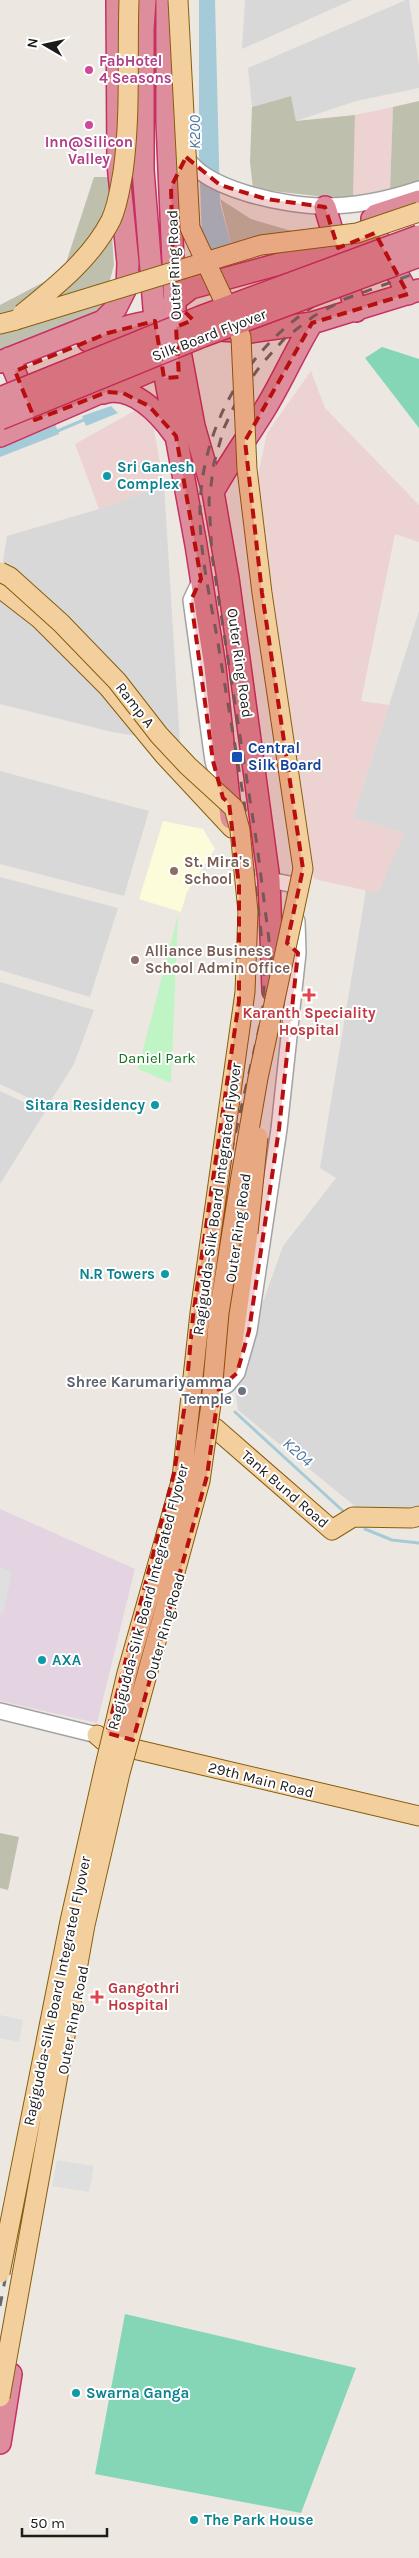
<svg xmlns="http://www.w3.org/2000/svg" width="419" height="2558" font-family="Karla,sans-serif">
<rect width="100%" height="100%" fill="#ece8e1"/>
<path fill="#d9d8d8" d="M 245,0 L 352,0 L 242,49 Z
M 406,0 L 409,0 L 419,65 L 419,88 L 356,101 L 296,121 L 291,96 L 252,107 L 248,68 Z
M 164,485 L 180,743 L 112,732 L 0,704 L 0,580 L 7,536 L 99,509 Z
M 419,611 L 419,1505 L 413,1508 L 377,1510 L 363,1513 L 238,1410 L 234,1383 L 283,1246 L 336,1178 L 320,1168 L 366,890 L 378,892 L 404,833 L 353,818 Z
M 0,771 L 149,811 L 124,896 L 0,864 Z
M 0,877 L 118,908 L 90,997 L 0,970 Z
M 0,982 L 94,1010 L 74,1064 L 47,1107 L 0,1084 Z
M 0,1091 L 45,1112 L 0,1184 Z"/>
<path fill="#ecd2d1" d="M 393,107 L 390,191 L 353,200 L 355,115 Z
M 311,371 L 325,408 L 419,505 L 419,542 L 395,534 L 361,701 L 389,705 L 353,818 L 404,833 L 378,893 L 314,879 L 255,489 L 267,433 Z
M 136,410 L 152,419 L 164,485 L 99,509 L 75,444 Z"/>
<path fill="#e4d3e1" d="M 0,1509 L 135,1569 L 97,1723 L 0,1701 Z"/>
<path fill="#fcfcda" d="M 163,821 L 203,829 L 215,849 L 187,892 L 181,912 L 139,899 Z"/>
<path fill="#bfbfad" d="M 291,96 L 296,121 L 355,115 L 353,200 L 253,189 L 250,162 L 252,107 Z
M 419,101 L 419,181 L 390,191 L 393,107 Z
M 94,177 L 113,177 L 111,220 L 114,265 L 103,306 L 77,324 L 0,353 L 0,305 L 63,272 Z
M 220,199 L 251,219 L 292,231 L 255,238 L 232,248 Z
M 0,1833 L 19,1837 L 8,1890 L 0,1888 Z"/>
<path fill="#bff4c4" d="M 178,915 L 171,1083 L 138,1069 Z"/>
<path fill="#84d6b6" d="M 382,347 L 419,359 L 419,428 L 365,358 Z
M 125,2314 L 356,2368 L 301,2513 L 95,2474 Z"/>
<path fill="#dfdfdf" d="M 0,1567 L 12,1572 L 3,1614 L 0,1613 Z
M 0,2015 L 23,2020 L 19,2042 L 0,2038 Z
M 57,2160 L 94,2166 L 89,2192 L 52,2186 Z"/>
<path fill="#a4cbd7" d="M 199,0 L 215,0 L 220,203 L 232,248 L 203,263 L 199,158 Z
M 111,406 L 118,413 L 86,426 L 82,416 Z
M 54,421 L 59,434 L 0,457 L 0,443 Z"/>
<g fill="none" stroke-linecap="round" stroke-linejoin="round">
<path stroke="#a4cbd7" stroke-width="3" d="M 55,432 L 86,419
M 235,1412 L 343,1511
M 365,1529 L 392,1540 L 419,1543"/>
<g stroke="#a2a2a2" stroke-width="18">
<path id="minor" d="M 184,151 C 195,189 291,207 325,206 C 357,206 389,199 419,189
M 201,579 L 191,600 L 213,761 L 221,788
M 269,880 L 295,885 L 296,898
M 219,1389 L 227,1385 L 237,1373 L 249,1331 L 279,1129 L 298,953 L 297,921
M 0,1711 L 97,1735"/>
</g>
<g stroke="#875e0b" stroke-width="21">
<path id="major" d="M 0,324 L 16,320
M 0,588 L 40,619 L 108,687 L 164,755 L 232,828
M 220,1377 L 230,1364 L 248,1233
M 215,1428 L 332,1530 L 353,1517 L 412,1518 L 419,1516
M 97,1735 L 104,1741 L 138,1750 L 419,1816"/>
</g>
<g stroke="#c73064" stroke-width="24">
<path id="highway" d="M 145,0 L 143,29 L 143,170 L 155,321 L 196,545 L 215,667 L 231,818
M 167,0 L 167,123 L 176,330 L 194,426 L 213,492 L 228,578 L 269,880 L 273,991
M 325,207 L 356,311
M 408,294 L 375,233 L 372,219 L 376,215 L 419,201
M 174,301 L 191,288 L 338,248 L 375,233
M 220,330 L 250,332 L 312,323 L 419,290
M 88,341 C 111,332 143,318 169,322
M 9,358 L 29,406
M 0,362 L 103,321 L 116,308 L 127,286 L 128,263 L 118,164 L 117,0
M 103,393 C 132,384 159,413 174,434
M 0,436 L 173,361
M 213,492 C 230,461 250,434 268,404 C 284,377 296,349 312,323
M 0,2443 L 11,2374"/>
</g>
<use href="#minor" stroke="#fff" stroke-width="15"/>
<use href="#major" stroke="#f4cf9e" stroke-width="19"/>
<use href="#highway" stroke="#de8d9c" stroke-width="21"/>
<path stroke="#696969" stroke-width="3" stroke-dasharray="10 10" stroke-linecap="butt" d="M 251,851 C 242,782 229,712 218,643 C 211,602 201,560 200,519 C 198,436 240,357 308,310 C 341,287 381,277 419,264
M 116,1740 L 183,1484 L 197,1399 L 206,1314 L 229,1162 L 262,1016 C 268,966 259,918 253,869
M 0,2306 L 74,1920
M 0,2353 L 80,1925 L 115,1771 L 196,1479 L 214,1314 L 236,1164 L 265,1041 L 272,996 L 271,956 L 257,845 L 212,556 L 209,500 L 214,463 L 224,428 L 240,394 L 261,365 L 285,338 L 314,316 L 345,299 L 419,272"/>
<g stroke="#875e0b" stroke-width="21" stroke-linecap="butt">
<path id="major-bridge" d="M 22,314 C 55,287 91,259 111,220 C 118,205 120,188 123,172 C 131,114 127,58 129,0
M 16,320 L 261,245 L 357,233 L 419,212
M 0,572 L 10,577 L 61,623 L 117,681 L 159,735 L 188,766 L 234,808 L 240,830 L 248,912 L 245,992 L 200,1313 L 182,1478 L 127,1673 L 105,1766 L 70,1921 L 0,2273
M 248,1233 L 258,1137
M 0,2397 L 85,1925 L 120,1773 L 200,1481 L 211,1404 L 219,1313 L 241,1176 L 258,1078 L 303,869 L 262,593 L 247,469 L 241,337 L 190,228 L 178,0"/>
</g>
<g stroke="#c73064" stroke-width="24" stroke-linecap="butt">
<path id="highway-bridge" d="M 0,398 L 200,317 L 419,236
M 0,419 L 203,336 L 419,256"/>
</g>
<use href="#major-bridge" stroke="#f4cf9e" stroke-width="19"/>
<use href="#highway-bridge" stroke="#de8d9c" stroke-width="21"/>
</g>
<path fill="#b70f0f" fill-opacity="0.2" stroke="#b70f0f" stroke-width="4" stroke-dasharray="10 6" stroke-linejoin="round" d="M 186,157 L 220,185 L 266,199 L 325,207 L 338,248 L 375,233 L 408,294 L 312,323 L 245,441 L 262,593 L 303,869 L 287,943 L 298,953 L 279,1129 L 249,1331 L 237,1373 L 219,1389 L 207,1476 L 133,1740 L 107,1733 L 174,1473 L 185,1404 L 193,1316 L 239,1001 L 239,886 L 229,803 L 223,798 L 213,761 L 191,600 L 201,579 L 176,436 L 149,406 L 123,393 L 107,392 L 35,420 L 15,371 L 108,333 L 155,321 L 164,378 L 179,377 L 176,327 L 193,320 L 174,301 L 171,187 Z"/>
<g fill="#d1479c" stroke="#fff" stroke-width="2">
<circle cx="89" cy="70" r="5"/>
<circle cx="89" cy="125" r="5"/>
</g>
<g fill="#0f9aa8" stroke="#fff" stroke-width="2">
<circle cx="107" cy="476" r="5"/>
<circle cx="155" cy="1105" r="5"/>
<circle cx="165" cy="1274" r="5"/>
<circle cx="42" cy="1660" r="5"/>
<circle cx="76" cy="2393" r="5"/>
<circle cx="194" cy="2520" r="5"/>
</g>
<rect fill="#1a4fb4" stroke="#fff" stroke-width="2" x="231" y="751" width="12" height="12" rx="2.5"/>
<g fill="#8d6e63" stroke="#fff" stroke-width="2">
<circle cx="174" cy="871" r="5"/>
<circle cx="135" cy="960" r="5"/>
</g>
<g fill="#e0444e" stroke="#fff" stroke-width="2">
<path d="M306.5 987.5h5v5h5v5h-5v5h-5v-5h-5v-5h5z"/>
<path d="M94.5 1989.5h5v5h5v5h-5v5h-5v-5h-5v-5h5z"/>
</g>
<circle fill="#6b7280" stroke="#fff" stroke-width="2" cx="242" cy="1391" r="5"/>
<g text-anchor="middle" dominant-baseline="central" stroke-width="4" stroke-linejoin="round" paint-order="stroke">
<g font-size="15" font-weight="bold" fill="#b23c85" stroke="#fff" text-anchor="start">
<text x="99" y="61">FabHotel<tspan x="99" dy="17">4 Seasons</tspan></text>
<text x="89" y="142" text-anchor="middle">Inn@Silicon<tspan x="89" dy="17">Valley</tspan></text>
</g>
<g font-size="15" fill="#1b1b1b" stroke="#fff">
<text transform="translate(174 265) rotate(-92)">Outer Ring Road</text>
<text transform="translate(209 335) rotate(-21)">Silk Board Flyover</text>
<text transform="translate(240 663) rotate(82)">Outer Ring Road</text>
<text transform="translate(135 705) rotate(52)">Ramp A</text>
<text transform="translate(217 1199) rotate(-82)">Ragigudda-Silk Board Integrated Flyover</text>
<text transform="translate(238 1228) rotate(-82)">Outer Ring Road</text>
<text transform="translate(285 1489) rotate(41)">Tank Bund Road</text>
<text transform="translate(148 1597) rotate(-75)">Ragigudda-Silk Board Integrated Flyover</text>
<text transform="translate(165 1626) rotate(-74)">Outer Ring Road</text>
<text transform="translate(261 1780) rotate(14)">29th Main Road</text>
<text transform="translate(57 1991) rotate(-78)">Ragigudda-Silk Board Integrated Flyover</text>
<text transform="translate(73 2020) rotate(-79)">Outer Ring Road</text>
</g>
<g font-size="15" font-weight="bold" fill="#0d838f" stroke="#fff" text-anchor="start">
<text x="117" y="467">Sri Ganesh<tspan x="117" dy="17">Complex</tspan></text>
<text x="145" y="1105" text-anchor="end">Sitara Residency</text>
<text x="155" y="1274" text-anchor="end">N.R Towers</text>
<text x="52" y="1660">AXA</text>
<text x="86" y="2393">Swarna Ganga</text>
<text x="204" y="2520">The Park House</text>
</g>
<g font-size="15" font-weight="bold" fill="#164399" stroke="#fff" text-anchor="start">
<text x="248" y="748">Central<tspan x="248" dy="17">Silk Board</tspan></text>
</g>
<g font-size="15" font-weight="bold" fill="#785e54" stroke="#fff" text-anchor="start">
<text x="184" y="862">St. Mira's<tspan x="184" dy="17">School</tspan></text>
<text x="145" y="951">Alliance Business<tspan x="145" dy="17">School Admin Office</tspan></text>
</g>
<g font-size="15" font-weight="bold" fill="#be3a42" stroke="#fff">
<text x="309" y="1013">Karanth Speciality<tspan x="309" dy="17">Hospital</tspan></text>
<text x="108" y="1988" text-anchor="start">Gangothri<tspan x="108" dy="17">Hospital</tspan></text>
</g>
<g font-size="15" fill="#136f1b" stroke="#fff">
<text x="157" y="1058">Daniel Park</text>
</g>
<g font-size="15" font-weight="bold" fill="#5b616d" stroke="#fff" text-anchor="end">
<text x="232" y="1382">Shree Karumariyamma<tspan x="232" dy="17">Temple</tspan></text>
</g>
<g font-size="16" font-style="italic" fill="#4f79a2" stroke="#fff">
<text transform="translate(194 132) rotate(-90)">K200</text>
<text transform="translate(298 1452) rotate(42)">K204</text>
</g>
</g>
<g transform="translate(45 45) rotate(279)" stroke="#ffffff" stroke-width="4" paint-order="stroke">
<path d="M0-4L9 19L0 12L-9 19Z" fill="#1b1b1b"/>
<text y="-8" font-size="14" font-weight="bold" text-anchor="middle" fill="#1b1b1b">N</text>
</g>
<path d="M22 2528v8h85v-8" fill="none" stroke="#1b1b1b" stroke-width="2.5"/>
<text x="30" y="2528" font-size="15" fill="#1b1b1b" stroke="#ffffff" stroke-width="4" paint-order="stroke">50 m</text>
</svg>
